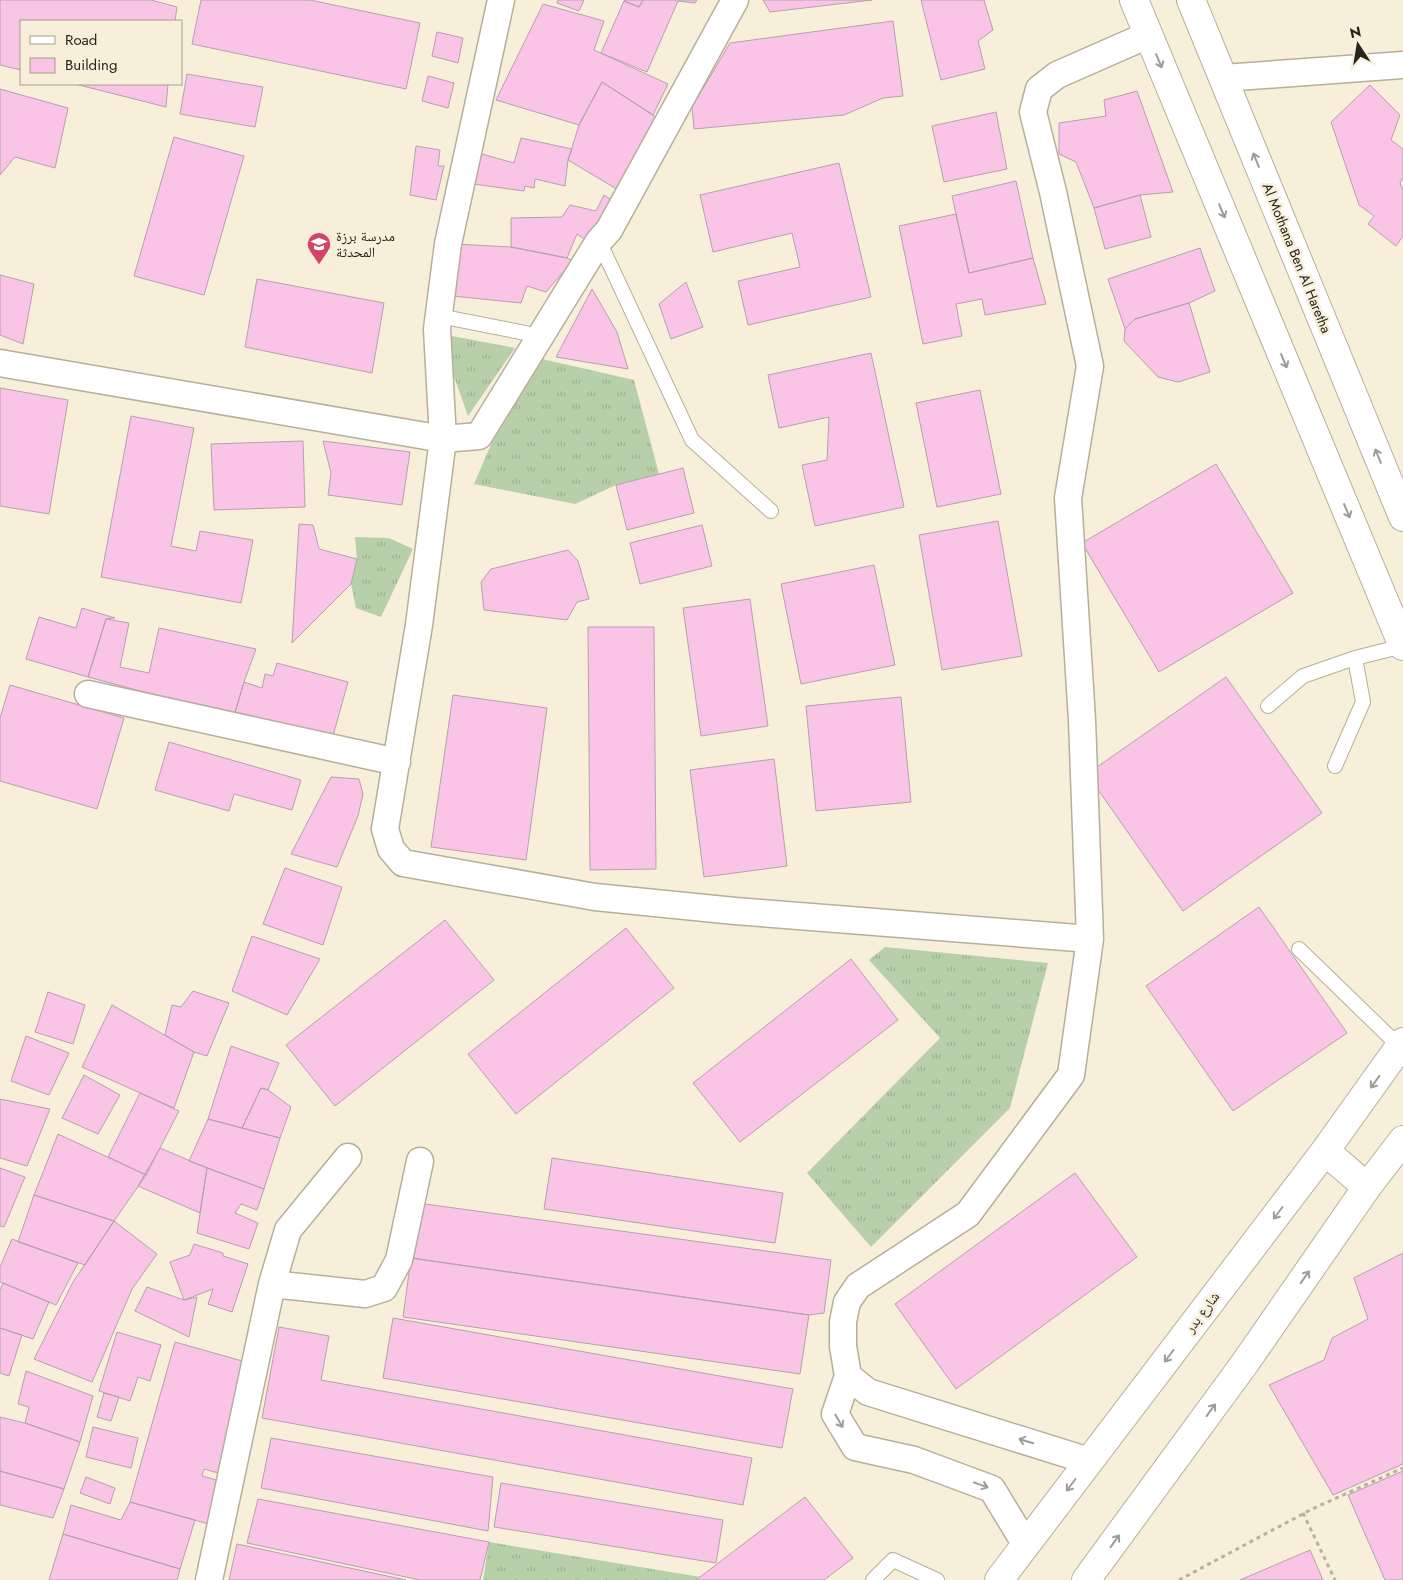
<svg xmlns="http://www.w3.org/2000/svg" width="1403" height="1580" font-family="Jost,'Noto Naskh Arabic',sans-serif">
<defs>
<pattern id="grass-tufts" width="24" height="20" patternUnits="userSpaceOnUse" patternTransform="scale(1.25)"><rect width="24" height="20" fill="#b7d0a9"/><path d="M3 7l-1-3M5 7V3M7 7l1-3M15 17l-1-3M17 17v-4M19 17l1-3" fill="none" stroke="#9db291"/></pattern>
</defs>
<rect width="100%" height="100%" fill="#f8efda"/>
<path fill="url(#grass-tufts)" d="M 452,336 L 515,348 L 468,416 L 447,357 Z
M 529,356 L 634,380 L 659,474 L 616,485 L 575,504 L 474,484 Z
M 355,537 L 389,538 L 413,549 L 381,617 L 356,608 L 351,584 L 357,559 Z
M 885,947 L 1048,963 L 1010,1108 L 871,1247 L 807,1173 L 940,1038 L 869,960 Z
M 489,1542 L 701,1577 L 696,1580 L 483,1580 Z"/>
<path fill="#f9c4e6" stroke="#b5a1ae" d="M 0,0 L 151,0 L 177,7 L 175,21 L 21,21 L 21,70 L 0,65 Z
M 201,0 L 310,0 L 420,23 L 406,89 L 192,44 Z
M 558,0 L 584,0 L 579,11 L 557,3 Z
M 625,0 L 643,0 L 639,7 L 624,1 Z
M 643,0 L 697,0 L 695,3 L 678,1 L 647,72 L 601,53 L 624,1 L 639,7 Z
M 763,0 L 872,0 L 770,12 Z
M 921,0 L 984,0 L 993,30 L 978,41 L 985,69 L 941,80 Z
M 543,4 L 604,21 L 594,50 L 668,84 L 653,115 L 602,82 L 579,125 L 496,100 Z
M 893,21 L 903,96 L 883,98 L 844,115 L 694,129 L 692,107 L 730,43 Z
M 437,32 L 463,38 L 458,63 L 432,56 Z
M 187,74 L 263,87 L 255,127 L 180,114 Z
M 428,76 L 454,83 L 448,108 L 422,101 Z
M 602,82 L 653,115 L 660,126 L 620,191 L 568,160 L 579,125 Z
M 75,84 L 168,84 L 166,107 Z
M 1370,85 L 1400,115 L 1391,140 L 1403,149 L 1403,177 L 1400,183 L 1403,190 L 1403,236 L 1396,246 L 1368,224 L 1374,216 L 1359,205 L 1331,122 Z
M 0,89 L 68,108 L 55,168 L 15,157 L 0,175 Z
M 1137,91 L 1173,192 L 1140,195 L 1094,208 L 1076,162 L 1059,154 L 1059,123 L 1106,116 L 1104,100 Z
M 996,112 L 1007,169 L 944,182 L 932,126 Z
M 174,137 L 244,156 L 204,295 L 134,276 Z
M 521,138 L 572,149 L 568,160 L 565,186 L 535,179 L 534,188 L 525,186 L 524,191 L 466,183 L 471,151 L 514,163 Z
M 416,146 L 440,150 L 438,166 L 444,166 L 436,200 L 410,195 Z
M 839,163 L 871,297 L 748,325 L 738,281 L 800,267 L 792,233 L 713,252 L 700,195 Z
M 1016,181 L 1033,258 L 969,273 L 952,196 Z
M 604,195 L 619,205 L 593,245 L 577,234 L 567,258 L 511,247 L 511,218 L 562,217 L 570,205 L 596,211 Z
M 1140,195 L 1151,237 L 1105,249 L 1094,208 Z
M 956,214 L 969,273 L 1033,258 L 1046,304 L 985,315 L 982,299 L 956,304 L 962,336 L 923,344 L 899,226 Z
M 455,244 L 511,247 L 567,258 L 573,261 L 546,292 L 527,286 L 521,303 L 452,296 Z
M 1200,248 L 1215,291 L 1189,303 L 1135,319 L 1125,329 L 1108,279 Z
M 0,275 L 34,284 L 23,344 L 0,335 Z
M 257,279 L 384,303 L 372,373 L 245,347 Z
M 686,282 L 703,327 L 671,339 L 659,304 Z
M 592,289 L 617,332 L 628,369 L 556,357 Z
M 1189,303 L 1210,372 L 1178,382 L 1158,377 L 1124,341 L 1125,329 L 1135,319 Z
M 871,353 L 904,507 L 815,526 L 802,465 L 827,460 L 829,417 L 779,428 L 768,375 Z
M 0,388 L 68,400 L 49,514 L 0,506 Z
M 980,390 L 1001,494 L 937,507 L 916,403 Z
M 131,416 L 194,428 L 171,546 L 196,551 L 200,531 L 253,540 L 241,603 L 101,577 Z
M 303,441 L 305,507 L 214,510 L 211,444 Z
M 323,441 L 410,452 L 402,505 L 328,495 L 331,473 Z
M 1216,464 L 1293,593 L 1159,672 L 1082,543 Z
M 683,468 L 694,513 L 627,530 L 616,485 Z
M 998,521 L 1022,656 L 942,670 L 919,535 Z
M 299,524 L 313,525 L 319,549 L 357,559 L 351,584 L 292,643 Z
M 702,525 L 712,566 L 640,584 L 630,543 Z
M 568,550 L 578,561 L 589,599 L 577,602 L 567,620 L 484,610 L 481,582 L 491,569 Z
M 874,565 L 895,665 L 801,684 L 781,584 Z
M 750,599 L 768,726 L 701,736 L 683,608 Z
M 82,608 L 115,618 L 106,619 L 88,677 L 26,659 L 39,617 L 76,628 Z
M 106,619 L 129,623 L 120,667 L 149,673 L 159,628 L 256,649 L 244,682 L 234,716 L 88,677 Z
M 588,627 L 654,627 L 656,869 L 590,870 Z
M 277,663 L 348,682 L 331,743 L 234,716 L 244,682 L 262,688 L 265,674 L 273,676 Z
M 1226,677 L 1322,813 L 1183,911 L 1087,774 Z
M 10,685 L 124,718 L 97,809 L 0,781 L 0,718 Z
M 453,695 L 547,708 L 526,860 L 431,847 Z
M 901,697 L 911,802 L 816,811 L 806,706 Z
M 169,742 L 301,780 L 292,810 L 234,794 L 229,811 L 155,790 Z
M 774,759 L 787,866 L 704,877 L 690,770 Z
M 331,777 L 359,779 L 363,794 L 358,816 L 337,867 L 291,854 Z
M 285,868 L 342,887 L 323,945 L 263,924 Z
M 1259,907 L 1347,1033 L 1233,1111 L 1146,986 Z
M 445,920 L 494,980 L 335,1106 L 286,1045 Z
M 626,928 L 674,988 L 516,1114 L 468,1054 Z
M 252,936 L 320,959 L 287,1015 L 232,991 Z
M 851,959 L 898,1020 L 740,1142 L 693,1083 Z
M 193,991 L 229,1003 L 207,1056 L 194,1052 L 165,1035 L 172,1005 L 181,1007 Z
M 48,992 L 85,1005 L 73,1044 L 35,1032 Z
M 112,1005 L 194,1052 L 174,1108 L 82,1067 Z
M 26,1036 L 69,1053 L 49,1095 L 11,1081 Z
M 231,1046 L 279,1063 L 268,1090 L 261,1088 L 242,1128 L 208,1119 Z
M 84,1075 L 120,1095 L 98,1134 L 62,1118 Z
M 261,1088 L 268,1090 L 291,1107 L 280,1138 L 242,1128 Z
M 140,1093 L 179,1111 L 146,1175 L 108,1157 Z
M 0,1099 L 50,1109 L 27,1166 L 0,1158 Z
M 208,1119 L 280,1138 L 264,1189 L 189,1161 Z
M 58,1134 L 146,1175 L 114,1221 L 34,1195 Z
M 160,1148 L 207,1168 L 200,1213 L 138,1186 Z
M 552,1158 L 783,1193 L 775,1243 L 544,1209 Z
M 0,1168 L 25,1177 L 4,1227 L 0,1226 Z
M 207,1168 L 264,1189 L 257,1210 L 241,1204 L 235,1213 L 258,1223 L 249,1249 L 197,1233 Z
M 1075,1173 L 1137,1257 L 956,1389 L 895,1304 Z
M 34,1195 L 114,1221 L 85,1265 L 18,1242 Z
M 418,1203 L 831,1260 L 824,1313 L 809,1315 L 411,1258 Z
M 114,1221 L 157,1254 L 132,1289 L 92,1382 L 34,1359 L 73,1282 Z
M 12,1239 L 78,1263 L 56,1305 L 0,1282 L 0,1267 Z
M 194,1244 L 223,1253 L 223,1256 L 248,1264 L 232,1312 L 208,1304 L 213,1289 L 184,1300 L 170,1262 L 190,1255 Z
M 1403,1253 L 1403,1464 L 1333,1495 L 1269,1385 L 1324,1360 L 1332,1338 L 1368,1319 L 1354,1278 Z
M 411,1258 L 809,1315 L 800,1374 L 403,1317 Z
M 3,1283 L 49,1302 L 33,1339 L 0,1328 L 0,1290 Z
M 147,1287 L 184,1300 L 197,1297 L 189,1337 L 135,1311 Z
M 393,1318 L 793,1389 L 782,1448 L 383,1378 Z
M 279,1327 L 329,1336 L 321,1380 L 752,1458 L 743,1505 L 262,1418 Z
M 0,1328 L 22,1335 L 9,1376 L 0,1373 Z
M 117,1332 L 161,1345 L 150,1381 L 138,1377 L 130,1401 L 99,1391 Z
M 175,1342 L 253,1364 L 222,1474 L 204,1469 L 202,1476 L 224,1482 L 212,1525 L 130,1502 Z
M 26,1371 L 93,1396 L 80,1442 L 25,1423 L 29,1407 L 18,1404 Z
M 104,1393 L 119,1397 L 111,1421 L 97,1417 Z
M 0,1417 L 25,1423 L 80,1442 L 64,1489 L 0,1471 Z
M 93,1427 L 138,1438 L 131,1468 L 86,1457 Z
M 271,1438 L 493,1477 L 488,1531 L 261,1488 Z
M 0,1471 L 64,1489 L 53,1518 L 0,1505 Z
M 1403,1471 L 1403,1580 L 1385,1580 L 1348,1495 Z
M 86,1477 L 115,1488 L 110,1504 L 80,1493 Z
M 501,1483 L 723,1520 L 716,1563 L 494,1527 Z
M 805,1497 L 853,1558 L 824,1580 L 696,1580 Z
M 258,1499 L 489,1542 L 480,1580 L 420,1580 L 247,1543 Z
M 130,1502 L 195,1520 L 180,1569 L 63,1534 L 71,1505 L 121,1520 Z
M 63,1534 L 180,1569 L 177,1580 L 49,1580 Z
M 237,1544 L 406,1580 L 229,1580 Z
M 1310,1550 L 1323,1580 L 1240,1580 Z"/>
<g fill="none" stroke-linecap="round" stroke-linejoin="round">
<g stroke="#b7af9b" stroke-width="16">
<path id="lane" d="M 599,241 L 692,440 L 771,511
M 439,316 L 541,336
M 1355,658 L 1403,646
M 1268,706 L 1303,676 L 1355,658 L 1363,702 L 1335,766
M 1299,949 L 1400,1047
M 873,1580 L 893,1560 L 937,1580"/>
</g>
<g stroke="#b7af9b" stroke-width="29">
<path id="street" d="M 501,0 L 448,244 L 437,329 L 443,439 L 479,436 L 599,241 L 609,230 L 735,0
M 1223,78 L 1403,65
M 0,363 L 443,439 L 419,625 L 385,829 L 391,849 L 403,863 L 595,897 L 735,911 L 1090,939 L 1071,1075 L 968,1214 L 858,1286 L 847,1302 L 843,1322 L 843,1346 L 848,1376 L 835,1414 L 855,1447 L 914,1460 L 992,1489 L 1026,1545
M 88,694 L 397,762
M 1090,939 L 1082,720 L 1068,498 L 1090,366 L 1053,192 L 1033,112 L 1039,89 L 1057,75 L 1148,35
M 272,1284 L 365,1294 L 384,1288 L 399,1260 L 420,1161
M 848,1376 L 868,1392 L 1089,1461
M 209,1580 L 272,1284 L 288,1230 L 348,1157"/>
</g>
<g stroke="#b7af9b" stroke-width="30">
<path id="primary" d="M 1134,0 L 1403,646
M 1191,0 L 1403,517
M 1325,1151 L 1367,1187
M 999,1580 L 1325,1151 L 1403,1042
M 1086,1580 L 1245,1363 L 1367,1187 L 1403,1140"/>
</g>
<path stroke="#b9b1a0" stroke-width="3" stroke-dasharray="4 4" stroke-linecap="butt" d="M 1303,1513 L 1335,1580
M 1179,1580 L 1312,1509 L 1403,1468"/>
<use href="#lane" stroke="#fff" stroke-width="14"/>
<use href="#street" stroke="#fff" stroke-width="26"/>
<use href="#primary" stroke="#fff" stroke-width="28"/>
</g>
<defs><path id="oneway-shaft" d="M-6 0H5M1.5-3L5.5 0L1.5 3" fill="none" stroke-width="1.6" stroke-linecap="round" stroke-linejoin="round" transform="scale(1.25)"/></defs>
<g stroke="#9e9c99">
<use href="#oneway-shaft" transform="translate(1159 61) rotate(67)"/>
<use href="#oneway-shaft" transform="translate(1256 160) rotate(-112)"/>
<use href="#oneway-shaft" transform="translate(1222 211) rotate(67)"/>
<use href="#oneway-shaft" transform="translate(1284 361) rotate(67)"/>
<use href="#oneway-shaft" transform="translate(1378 456) rotate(-112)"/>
<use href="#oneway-shaft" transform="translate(1347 511) rotate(67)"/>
<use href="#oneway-shaft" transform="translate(1375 1082) rotate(126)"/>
<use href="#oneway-shaft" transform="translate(1278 1213) rotate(127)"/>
<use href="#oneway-shaft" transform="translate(1305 1277) rotate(-55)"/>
<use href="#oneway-shaft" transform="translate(1169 1356) rotate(127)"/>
<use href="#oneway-shaft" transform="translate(1211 1410) rotate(-54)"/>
<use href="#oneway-shaft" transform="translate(839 1421) rotate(60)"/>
<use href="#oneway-shaft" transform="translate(1026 1441) rotate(-163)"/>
<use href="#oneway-shaft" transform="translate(981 1485) rotate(20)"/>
<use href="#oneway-shaft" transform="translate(1071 1485) rotate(127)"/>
<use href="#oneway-shaft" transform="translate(1115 1541) rotate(-54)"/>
</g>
<defs>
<g id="school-pin" transform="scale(1.25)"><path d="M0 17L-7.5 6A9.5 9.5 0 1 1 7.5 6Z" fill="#d34367" stroke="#f8efda"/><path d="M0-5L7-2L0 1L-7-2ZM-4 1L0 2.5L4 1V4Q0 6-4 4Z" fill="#fff"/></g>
</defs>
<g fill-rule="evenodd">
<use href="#school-pin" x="319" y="244"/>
</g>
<g text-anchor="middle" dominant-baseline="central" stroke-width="5" stroke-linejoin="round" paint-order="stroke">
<g font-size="14" fill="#28241c" stroke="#f8efda" text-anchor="start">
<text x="336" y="236">مدرسة برزة<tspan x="336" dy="16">المحدثة</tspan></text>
</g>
<g font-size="14" fill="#28241c" stroke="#f8efda">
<text transform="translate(1297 258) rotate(68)">Al Mothana Ben Al Haretha</text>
<text transform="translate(1202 1312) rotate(-53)">شارع بدر</text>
</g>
</g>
<rect x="20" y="20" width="162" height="65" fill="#f8efda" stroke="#a59e8e"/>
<rect x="30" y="36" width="25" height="8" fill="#ffffff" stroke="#a59e8e"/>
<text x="65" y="45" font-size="15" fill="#28241c">Road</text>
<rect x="30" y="58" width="25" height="15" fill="#f9c4e6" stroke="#a59e8e"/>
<text x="65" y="70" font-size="15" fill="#28241c">Building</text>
<g transform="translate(1358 45) rotate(348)" stroke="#f8efda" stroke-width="4" paint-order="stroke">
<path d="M0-4L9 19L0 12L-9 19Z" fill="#28241c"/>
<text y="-8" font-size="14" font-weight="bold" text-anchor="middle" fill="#28241c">N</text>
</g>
</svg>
